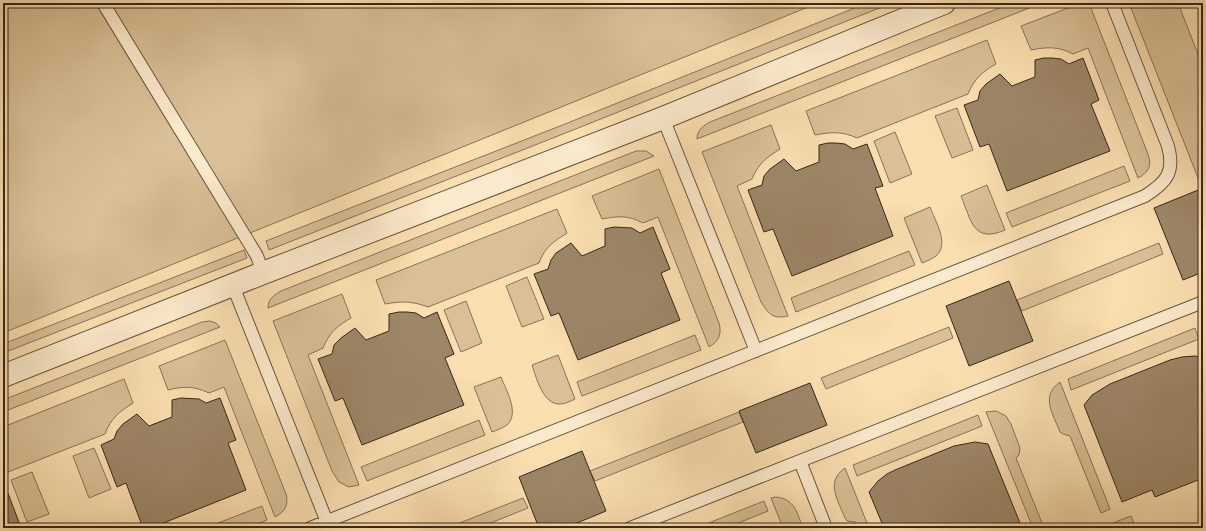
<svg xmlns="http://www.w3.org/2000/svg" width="1206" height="531" font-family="'IM FELL English',serif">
<rect width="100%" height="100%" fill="#fbdfb1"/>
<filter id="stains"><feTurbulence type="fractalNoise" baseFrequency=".005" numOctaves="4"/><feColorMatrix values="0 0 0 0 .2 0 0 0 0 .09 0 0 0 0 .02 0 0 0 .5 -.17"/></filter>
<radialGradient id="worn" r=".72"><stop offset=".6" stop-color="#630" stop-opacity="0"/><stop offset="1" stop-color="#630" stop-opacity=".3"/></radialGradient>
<path fill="#dac097" stroke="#887358" d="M 3,3 L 818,3 L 3,333 Z
M 867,3 L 892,3 L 563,134 L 269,250 L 266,241 L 560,126 Z
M 1012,3 L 1042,3 L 697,139 C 697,130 703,126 710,122 Z
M 1081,3 L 1089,3 L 1148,154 C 1152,166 1149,172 1138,178 L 1088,48 L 1073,54 C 1058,46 1047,47 1031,50 L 1021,26 Z
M 1129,3 L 1178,3 L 1203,67 L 1203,187 L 1202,188 Z
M 987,40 L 996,64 C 982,72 974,79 968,94 L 857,138 C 842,131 831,132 815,135 L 806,111 Z
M 957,108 L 973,150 L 952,158 L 935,116 Z
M 771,125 L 780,149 C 767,157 758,164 752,179 L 737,186 L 788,316 C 773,319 769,315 761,302 L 702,152 Z
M 895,132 L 912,174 L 890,183 L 874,141 Z
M 636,151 L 646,151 L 654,156 L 268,308 C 268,299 274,295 281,291 Z
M 1124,166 L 1130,181 L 1012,227 L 1006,213 Z
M 659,169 L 719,323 C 722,334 719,341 709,347 L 658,217 L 643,223 C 628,215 618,216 602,219 L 592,196 Z
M 987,185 L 1005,230 C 973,244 971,220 961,196 Z
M 930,207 C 935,221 950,244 936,256 C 932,259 927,261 922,263 L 904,218 Z
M 557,209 L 567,233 C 553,242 545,247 539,263 L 428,307 C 412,301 402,301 385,304 L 376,280 Z
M 1159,243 L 1163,254 L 1022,311 L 1017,300 Z
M 244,250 L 247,258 L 3,353 L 3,344 Z
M 909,251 L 915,265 L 796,312 L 791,298 Z
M 527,277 L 544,319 L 522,327 L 506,286 Z
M 342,294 L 351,318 C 337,326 329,333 323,348 L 308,355 L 359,485 L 349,487 L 339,482 L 332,471 L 273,321 Z
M 466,301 L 482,343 L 461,352 L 444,310 Z
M 210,321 L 216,323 L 220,327 L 3,412 L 3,400 L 202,322 Z
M 949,327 L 953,338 L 826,389 L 821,378 Z
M 1195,328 L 1199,339 L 1071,390 L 1068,379 Z
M 695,335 L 701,350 L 582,396 L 577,382 Z
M 225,340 L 286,494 C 289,505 285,512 275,517 L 224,387 L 209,393 C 194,386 184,386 168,390 L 159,366 Z
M 558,355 L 575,399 C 571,401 565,404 560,404 C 543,405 536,377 532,365 Z
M 501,377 C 506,390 520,413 507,425 C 503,428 497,430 492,432 L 474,387 Z
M 124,379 L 133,403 C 119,412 111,418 105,434 L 3,474 L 3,427 Z
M 1060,382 L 1110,509 L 1101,513 L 1070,436 L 1063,434 L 1060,432 C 1053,414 1040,396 1060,382 Z
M 996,411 L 1006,416 L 1011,424 L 1020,448 L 1019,455 L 1016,458 L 1044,528 L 1033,528 L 986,412 Z
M 739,412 L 743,422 L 595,481 L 590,471 Z
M 978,415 L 982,426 L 857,476 L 853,465 Z
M 479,420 L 485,435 L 367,481 L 361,467 Z
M 94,448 L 111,489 L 89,498 L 73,456 Z
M 845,468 L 869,528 L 857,528 L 855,522 L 847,521 L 845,518 C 838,500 825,482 845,468 Z
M 32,472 L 49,514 L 27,522 L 11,480 Z
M 776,497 C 795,499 797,513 803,528 L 783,528 L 771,498 Z
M 523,498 L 528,508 L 478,528 L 447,528 Z
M 764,501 L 768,511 L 726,528 L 696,528 Z
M 262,506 L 267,520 L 248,528 L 205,528 Z
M 1131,516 L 1136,528 L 1100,528 Z"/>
<path fill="#9d8668" stroke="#372618" d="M 1044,58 L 1052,58 L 1061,59 L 1069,64 L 1083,58 L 1099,100 L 1091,104 L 1110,151 L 1007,191 L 989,144 L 980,147 L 964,105 L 978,100 L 980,91 L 986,84 L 1000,74 L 1012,86 L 1035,77 L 1035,60 Z
M 828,143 L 836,143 L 845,144 L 853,149 L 867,144 L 883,186 L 875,188 L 893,236 L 792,276 L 773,229 L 764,232 L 748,190 L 762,185 L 764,176 L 770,169 L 784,159 L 796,171 L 819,162 L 819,145 Z
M 1203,188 L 1203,272 L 1183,280 L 1154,208 Z
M 614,227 L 632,228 L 640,233 L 653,227 L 670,269 L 661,273 L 680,320 L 578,360 L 559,313 L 551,316 L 534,274 L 548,269 L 551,260 L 556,253 L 571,243 L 582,256 L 605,246 L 605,229 Z
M 1009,281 L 1033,341 L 969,366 L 946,306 Z
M 399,312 L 407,312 L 416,313 L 424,318 L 437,312 L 454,354 L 445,358 L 464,405 L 362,445 L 343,398 L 335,401 L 318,359 L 332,354 L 334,345 L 341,338 L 355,328 L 366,340 L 389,331 L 389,314 Z
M 1195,356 L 1203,358 L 1203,478 L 1155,497 L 1152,490 L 1122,502 L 1084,405 L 1092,395 L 1110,384 L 1170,360 L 1182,357 Z
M 810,383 L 827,425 L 756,453 L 739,411 Z
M 181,398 L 199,399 L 206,403 L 220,398 L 236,440 L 228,443 L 246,490 L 151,528 L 143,528 L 126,483 L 117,487 L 101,445 L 114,439 L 117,431 L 123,424 L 137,414 L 149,426 L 172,417 L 172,400 Z
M 975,442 L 988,444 L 1022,528 L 884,528 L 869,492 L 878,481 L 887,474 L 895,470 L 954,446 Z
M 582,451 L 606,511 L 565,528 L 539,528 L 519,477 Z
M 3,483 L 4,483 L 20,525 L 13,528 L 3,528 Z"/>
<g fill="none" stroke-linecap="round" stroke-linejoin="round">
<g stroke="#68543e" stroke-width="14">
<path id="service" d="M 103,3 L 257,256 L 263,273
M 663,118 L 756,351
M 233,286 L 327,522
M 800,461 L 826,528
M 310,528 L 1145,196 C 1167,182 1175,172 1168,146 L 1112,3
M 630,528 L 1203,302"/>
</g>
<g stroke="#68543e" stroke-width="24">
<path id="minor" d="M 3,376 L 263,273 L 663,118 L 944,3"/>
</g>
<use href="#service" stroke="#fceacc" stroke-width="12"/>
<use href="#minor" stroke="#fceacc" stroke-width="22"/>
</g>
<rect width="1206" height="531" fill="none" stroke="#fbdfb1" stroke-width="16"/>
<rect x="4" y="4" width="1198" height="523" fill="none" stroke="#372618" stroke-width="2"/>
<rect x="8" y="8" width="1190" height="515" fill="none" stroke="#372618"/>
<rect width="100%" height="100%" filter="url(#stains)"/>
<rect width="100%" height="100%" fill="url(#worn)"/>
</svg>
